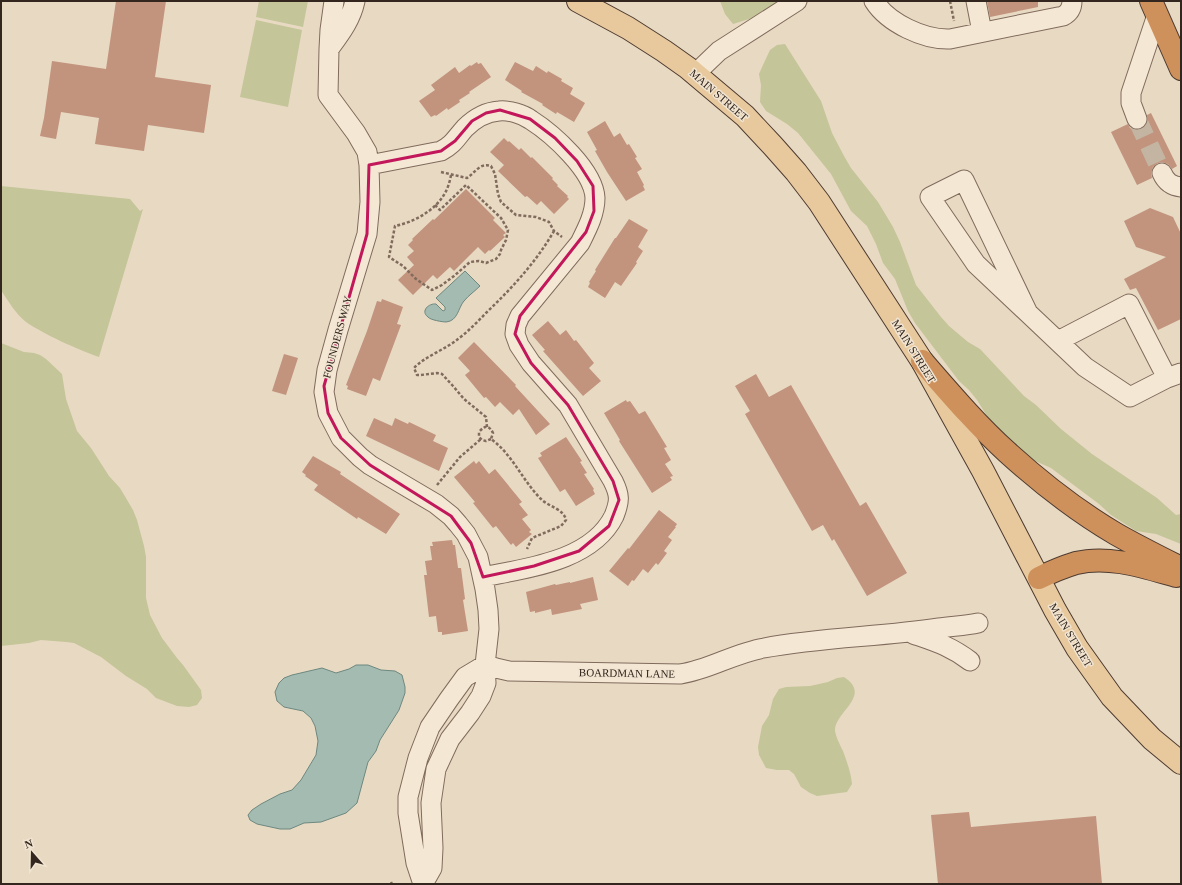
<svg xmlns="http://www.w3.org/2000/svg" width="1182" height="885" font-family="'Times New Roman',serif">
<rect width="100%" height="100%" fill="#e8d9c3"/>
<path fill="#c4c598" d="M 259,1 L 308,1 L 303,27 L 256,17 Z
M 720,1 L 779,1 L 778,6 L 768,8 L 760,15 L 749,19 L 733,24 L 725,14 Z
M 256,20 L 302,30 L 288,107 L 240,97 Z
M 785,44 L 821,101 L 832,133 L 844,156 L 851,168 L 878,202 L 893,227 L 900,242 L 916,285 L 941,317 L 949,326 L 968,342 L 980,349 L 1024,396 L 1036,405 L 1061,429 L 1092,454 L 1157,498 L 1176,515 L 1181,514 L 1181,544 L 1156,534 L 1136,531 L 1111,515 L 1099,504 L 1051,468 L 1033,460 L 1010,443 L 987,416 L 977,400 L 969,390 L 959,381 L 915,323 L 908,311 L 895,279 L 883,263 L 876,244 L 867,226 L 851,211 L 831,174 L 798,133 L 787,124 L 766,111 L 760,102 L 761,85 L 759,74 L 763,65 L 770,50 L 777,45 Z
M 1,186 L 130,199 L 140,211 L 143,209 L 99,357 C 77,349 45,335 26,322 C 16,314 8,301 1,290 Z
M 1,343 L 24,352 L 34,353 L 40,355 L 46,359 L 62,374 L 66,399 L 77,431 L 91,448 L 109,476 L 120,488 L 133,510 L 137,520 L 144,546 L 146,557 L 146,598 L 150,615 L 162,638 L 177,658 L 183,665 L 201,690 L 202,698 L 197,705 L 189,707 L 177,706 L 156,698 L 147,689 L 126,676 L 101,657 L 74,643 L 66,642 L 41,640 L 29,643 L 1,646 Z
M 844,677 C 873,696 834,712 835,731 C 836,737 840,745 843,751 C 847,762 851,773 852,784 L 847,792 L 817,796 L 810,793 L 801,787 L 794,774 L 789,770 L 777,770 L 766,768 L 759,755 L 758,747 L 762,726 L 769,715 L 773,699 L 779,689 L 786,687 L 810,686 L 828,682 L 837,678 Z"/>
<path fill="#a4bbb2" stroke="#6d887f" d="M 465,271 L 480,286 C 475,291 469,295 464,301 C 458,308 458,321 446,322 C 443,322 430,320 428,317 C 420,311 429,303 436,304 L 443,311 L 445,310 L 445,307 L 436,298 Z
M 356,665 L 368,665 L 381,670 L 395,671 L 402,675 L 405,687 L 405,693 L 399,710 L 380,740 L 376,751 L 368,762 L 357,803 L 346,813 L 321,822 L 304,823 L 290,829 L 280,829 L 257,824 L 250,820 L 248,815 L 252,810 L 261,804 L 280,794 L 292,790 L 301,780 L 316,755 L 318,741 L 315,726 L 311,718 L 303,711 L 284,707 L 277,701 L 275,692 L 279,683 L 284,678 L 292,675 L 322,668 L 336,673 L 349,669 Z"/>
<path fill="#c2937d" d="M 116,1 L 166,1 L 155,77 L 211,85 L 204,133 L 148,125 L 144,151 L 95,144 L 99,118 L 61,112 L 56,139 L 40,136 L 44,118 L 52,61 L 106,69 Z
M 987,1 L 1038,1 L 1038,7 L 990,17 Z
M 477,62 L 478,64 L 481,63 L 491,77 L 469,92 L 470,93 L 459,100 L 460,102 L 448,110 L 447,108 L 436,116 L 435,115 L 431,117 L 419,101 L 435,90 L 431,85 L 455,67 L 459,73 L 470,65 L 471,66 Z
M 515,62 L 533,71 L 536,66 L 547,73 L 548,71 L 562,79 L 561,81 L 573,88 L 570,94 L 585,103 L 574,122 L 557,112 L 556,114 L 542,105 L 543,104 L 521,92 L 522,91 L 505,80 Z
M 1151,113 L 1177,166 L 1172,169 L 1168,164 L 1162,162 L 1158,163 L 1153,167 L 1151,173 L 1152,178 L 1137,185 L 1111,132 L 1128,124 L 1130,128 L 1135,130 L 1141,129 L 1145,126 L 1148,121 L 1147,115 Z
M 605,121 L 614,137 L 620,133 L 627,145 L 629,144 L 637,157 L 635,158 L 642,169 L 637,172 L 644,185 L 643,186 L 645,190 L 626,201 L 607,172 L 595,151 L 597,150 L 587,132 Z
M 504,138 L 508,142 L 509,141 L 519,150 L 521,148 L 531,158 L 532,157 L 553,178 L 552,179 L 558,185 L 557,186 L 568,196 L 567,197 L 569,199 L 554,214 L 541,201 L 537,205 L 527,196 L 525,197 L 498,171 L 504,165 L 490,152 Z
M 466,189 L 495,218 L 493,220 L 506,233 L 503,235 L 505,237 L 490,251 L 489,250 L 485,254 L 478,247 L 454,271 L 450,267 L 437,279 L 433,275 L 413,295 L 398,280 L 414,265 L 407,257 L 414,251 L 408,245 L 413,240 L 412,239 L 433,219 L 434,220 Z
M 1150,208 L 1173,217 L 1181,234 L 1181,319 L 1158,330 L 1136,288 L 1130,290 L 1124,279 L 1166,257 L 1136,247 L 1124,221 Z
M 629,219 L 648,230 L 638,247 L 643,251 L 636,262 L 637,263 L 621,286 L 615,282 L 605,298 L 588,287 L 590,283 L 589,282 L 596,271 L 595,270 L 615,238 L 616,238 Z
M 382,299 L 403,307 L 397,324 L 401,325 L 380,381 L 373,378 L 366,396 L 347,389 L 348,386 L 346,385 L 367,331 L 377,301 L 381,302 Z
M 548,321 L 560,335 L 566,330 L 574,341 L 576,340 L 594,363 L 589,368 L 601,381 L 583,396 L 543,351 L 545,350 L 532,335 Z
M 474,342 L 516,385 L 515,386 L 550,424 L 536,435 L 519,409 L 513,415 L 500,402 L 495,407 L 486,397 L 484,398 L 465,375 L 470,371 L 458,358 Z
M 284,354 L 298,358 L 286,395 L 272,391 Z
M 756,374 L 769,397 L 791,385 L 860,506 L 866,502 L 907,573 L 867,596 L 834,539 L 832,541 L 823,525 L 812,531 L 745,414 L 750,411 L 735,386 Z
M 626,400 L 627,402 L 630,401 L 639,414 L 645,411 L 667,447 L 664,448 L 671,460 L 665,464 L 673,476 L 670,477 L 672,480 L 652,493 L 619,441 L 620,440 L 604,413 Z
M 374,418 L 392,426 L 395,418 L 408,424 L 409,422 L 436,435 L 433,441 L 448,448 L 439,471 L 366,436 Z
M 566,437 L 582,461 L 580,462 L 587,473 L 584,474 L 594,489 L 593,490 L 595,494 L 576,506 L 565,489 L 560,492 L 538,458 L 542,456 L 540,453 Z
M 313,456 L 341,472 L 340,474 L 400,514 L 386,534 L 358,517 L 357,519 L 314,490 L 318,485 L 305,476 L 306,475 L 302,472 Z
M 474,461 L 476,464 L 479,461 L 489,474 L 495,469 L 522,502 L 519,504 L 528,515 L 522,519 L 531,530 L 529,532 L 532,534 L 516,547 L 513,543 L 511,545 L 496,526 L 493,528 L 473,503 L 475,502 L 454,477 Z
M 659,510 L 677,524 L 675,527 L 676,527 L 668,537 L 672,540 L 664,551 L 667,553 L 658,565 L 656,563 L 648,573 L 643,569 L 634,581 L 632,580 L 628,586 L 609,571 L 628,548 L 629,549 Z
M 452,540 L 453,545 L 455,545 L 458,568 L 461,568 L 465,599 L 463,600 L 468,631 L 442,635 L 442,632 L 438,632 L 436,616 L 429,617 L 424,575 L 427,575 L 425,561 L 432,560 L 430,546 L 433,546 L 432,542 Z
M 593,577 L 598,600 L 580,604 L 582,609 L 552,615 L 551,609 L 535,613 L 535,611 L 530,612 L 526,592 L 555,584 L 556,585 L 570,582 L 570,583 Z
M 969,812 L 971,827 L 1096,816 L 1102,884 L 938,884 L 931,815 Z"/>
<g fill="none" stroke-linecap="round" stroke-linejoin="round">
<path stroke="#c4b5a2" stroke-width="19" stroke-dasharray="19 10" stroke-linecap="butt" d="M 1137,119 L 1162,173"/>
<g stroke="#806b5c" stroke-width="21">
<path id="minor" d="M 334,1 L 330,30 L 329,49 C 340,34 351,20 355,1
M 874,1 C 888,23 924,40 950,39 L 1063,16 C 1069,13 1072,8 1072,1
M 976,1 L 982,32
M 329,49 L 328,95 L 356,133 L 367,152 L 369,165 L 370,202 L 367,234 L 338,330 L 327,370 L 324,392 L 328,413 L 341,438 L 360,457 L 370,465 L 436,504 L 451,516 L 458,524 L 466,534 L 478,557 L 485,589 L 488,610 L 489,629 L 485,665 L 486,683 L 481,696 L 470,713 L 450,739 L 436,769 L 431,803 L 433,848 L 432,868 L 423,884 L 416,863 L 408,813 L 408,797 L 418,758 L 430,727 L 449,699 L 465,677 L 485,665
M 695,74 L 719,51 L 797,1
M 1137,119 L 1131,103 L 1131,93 L 1157,15
M 369,165 L 441,151 C 453,145 456,138 465,128 C 474,119 486,112 499,111 C 509,110 523,114 531,120 C 553,134 594,171 595,198 C 595,214 587,229 580,243 L 520,316 L 516,325 L 515,334 L 519,345 L 531,363 L 568,405 L 613,481 C 620,495 620,501 614,516 C 592,561 527,568 483,577
M 1162,173 C 1166,182 1171,186 1181,187
M 1028,313 L 964,180 L 930,197 L 976,264 L 1085,367 L 1130,397 L 1167,378 L 1181,373
M 1058,341 L 1129,304 L 1167,378
M 913,634 C 936,642 950,646 970,661
M 485,665 L 496,668 L 509,671 L 680,674 C 709,670 734,653 764,648 C 822,637 881,637 939,628 C 952,626 965,626 978,623"/>
</g>
<g stroke="#4e3b30" stroke-width="24">
<path id="major" d="M 578,1 L 628,28 L 664,51 L 688,68 L 745,116 L 773,146 L 796,172 L 819,202 L 922,361 L 983,471 L 1055,610 L 1077,648 L 1112,697 L 1152,739 L 1181,763"/>
</g>
<g stroke="#4e3b30" stroke-width="24">
<path id="highway" d="M 1151,1 L 1181,69
M 922,361 C 949,392 976,424 1007,452 C 1040,482 1077,511 1116,534 C 1137,546 1159,557 1181,568
M 1039,578 C 1051,572 1063,567 1076,563 C 1109,555 1144,567 1176,576"/>
</g>
<path stroke="#806b5c" stroke-width="2.5" stroke-dasharray="3 2" stroke-linecap="butt" d="M 950,1 L 954,21
M 441,172 L 467,178 C 475,173 480,162 491,166 L 495,174 L 498,194 L 501,202 L 516,215 L 536,217 L 549,222 L 554,231 L 562,237
M 435,205 L 440,210 L 466,185 L 501,218 L 508,230 L 506,240 L 501,250 L 500,254 L 496,259 L 486,263 L 479,261 L 470,262 L 454,276 L 442,285 L 432,290 L 416,279 L 403,266 L 389,257 L 395,226 C 414,222 435,211 445,193 C 448,188 450,181 451,175
M 487,427 L 486,417 L 464,399 L 453,386 L 442,374 L 437,373 L 421,375 L 417,375 L 414,368 C 424,357 446,349 458,339 C 469,331 478,321 487,312 C 513,287 536,262 554,231
M 491,439 L 486,441 L 482,440 L 479,437 L 479,432 C 485,425 489,425 493,433 L 491,439 C 513,455 522,480 541,499 C 549,507 564,509 566,520 L 561,526 L 532,538 L 527,549
M 437,485 L 460,457 L 481,439
M 391,882 L 392,884"/>
<use href="#minor" stroke="#f4e8d5" stroke-width="19"/>
<use href="#major" stroke="#e8c99e" stroke-width="22"/>
<use href="#highway" stroke="#cf915c" stroke-width="22"/>
</g>
<path fill="none" stroke="#c2185b" stroke-width="3" stroke-linejoin="round" d="M 500,110 L 530,119 L 555,138 L 577,161 L 593,186 L 594,211 L 586,232 L 520,316 L 515,334 L 531,363 L 568,405 L 613,481 L 619,500 L 609,526 L 579,551 L 534,566 L 483,577 L 471,543 L 451,516 L 370,465 L 341,438 L 328,413 L 324,386 L 367,234 L 369,165 L 441,151 L 455,141 L 472,121 L 486,113 Z"/>
<g text-anchor="middle" dominant-baseline="central" stroke-width="3" stroke-linejoin="round" paint-order="stroke">
<g font-size="11" fill="#32261e" stroke="#f1e4d1">
<text transform="translate(719 95) rotate(41)">MAIN STREET</text>
<text transform="translate(337 337) rotate(-75)">FOUNDERS WAY</text>
<text transform="translate(914 351) rotate(58)">MAIN STREET</text>
<text transform="translate(1071 635) rotate(59)">MAIN STREET</text>
<text transform="translate(627 673) rotate(1)">BOARDMAN LANE</text>
</g>
</g>
<rect width="1182" height="885" fill="none" stroke="#32261e" stroke-width="4"/>
<g transform="translate(32 853) rotate(340)" stroke="#f1e4d1" stroke-width="3" paint-order="stroke">
<path d="M0-3L7 15L0 10L-7 15Z" fill="#32261e"/>
<text y="-6" font-size="11" font-weight="bold" text-anchor="middle" fill="#32261e">N</text>
</g>
</svg>
